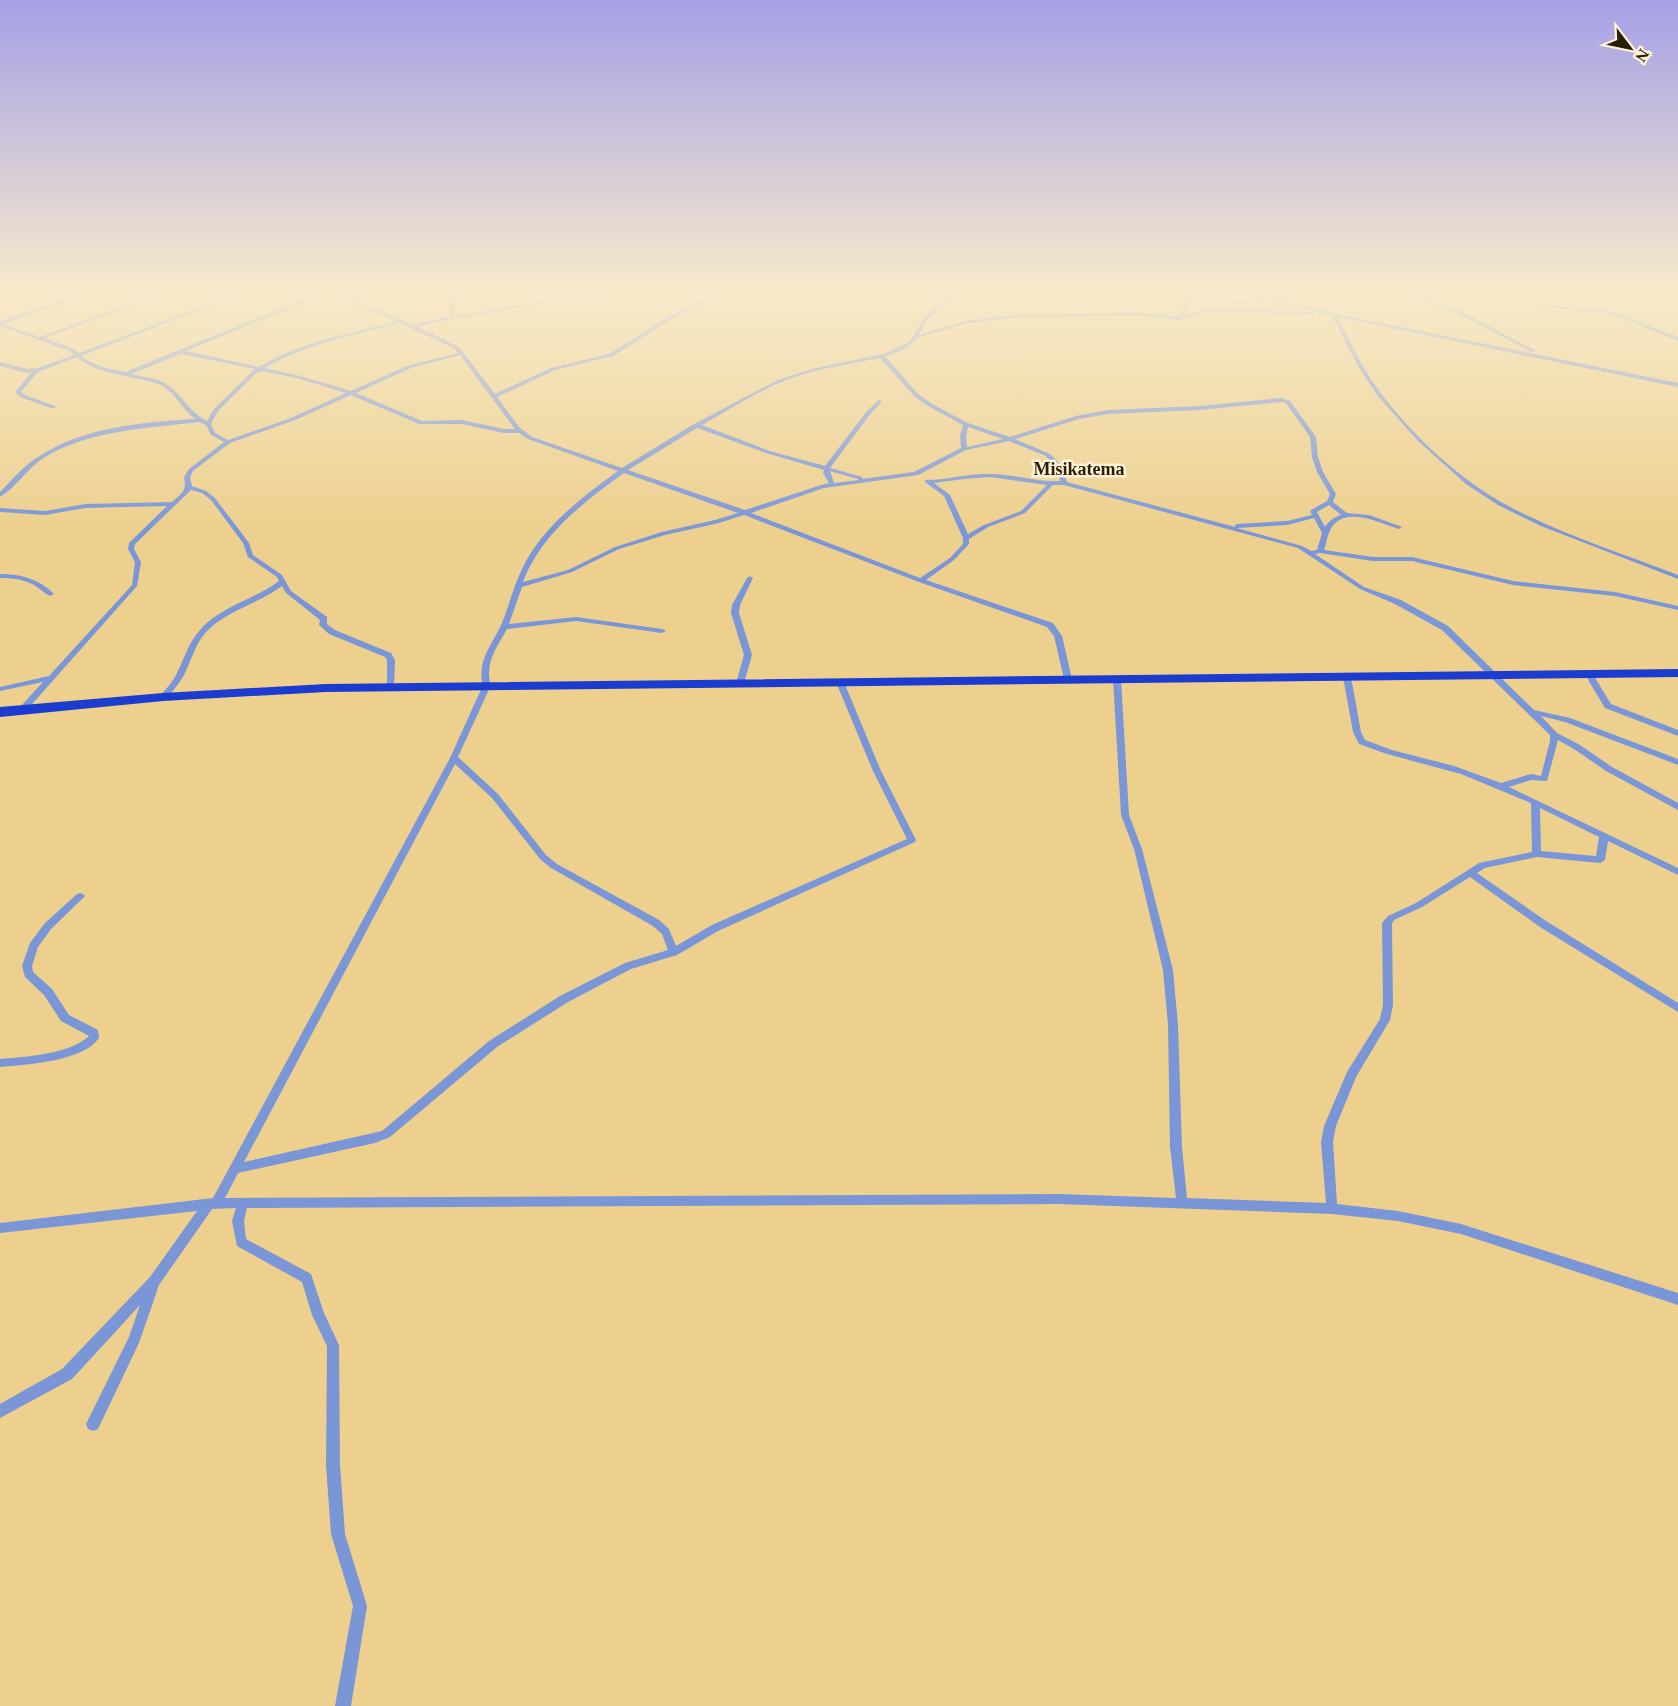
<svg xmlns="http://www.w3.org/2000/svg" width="1678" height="1706" font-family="'Times New Roman',serif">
<rect width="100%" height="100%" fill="#edd08e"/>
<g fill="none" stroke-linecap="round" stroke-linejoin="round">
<path fill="#7a96d7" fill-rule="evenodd" d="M 11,290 L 18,290 L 0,296 L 0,293 Z
M 91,290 L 98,290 L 3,324 L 40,337 L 167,290 L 174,290 L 45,338 L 74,349 L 79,353 L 246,290 L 252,290 L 81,356 C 93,366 111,369 125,372 L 326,290 L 332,290 L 413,325 L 449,316 L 451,312 L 446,290 L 450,290 L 455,312 L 454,317 L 539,302 L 584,298 L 622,290 L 631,290 L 584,300 L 539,304 L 441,321 L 418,327 L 459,347 L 495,394 L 551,368 L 609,354 L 668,317 L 725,290 L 731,290 L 672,319 L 613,356 L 555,370 L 497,397 L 519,427 L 532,437 L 622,468 L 694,424 L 778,380 L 812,369 L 887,353 L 910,341 L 924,317 L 956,290 L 961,290 L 928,319 L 919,335 L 969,320 L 1021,315 L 1137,313 L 1178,316 L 1189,299 L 1183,290 L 1187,290 L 1193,298 L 1246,302 L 1263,298 L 1233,290 L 1241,290 L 1270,297 L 1311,290 L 1321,290 L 1277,299 L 1331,313 L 1678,383 L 1678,387 L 1338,317 C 1349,340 1360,363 1375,385 C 1406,429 1454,475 1501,502 C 1557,533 1619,552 1678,575 L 1678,579 L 1541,526 L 1498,505 L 1466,484 L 1417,440 L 1377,395 L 1358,366 L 1332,316 L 1270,300 L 1246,304 L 1192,301 L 1183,315 L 1206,310 L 1313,312 L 1315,313 L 1313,314 L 1206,312 L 1179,320 L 1137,315 L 1021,317 L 969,323 L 917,338 C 911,347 895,354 885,356 L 918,394 L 932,404 L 968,423 L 1010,437 L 1076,416 L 1108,410 L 1200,406 L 1281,398 L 1290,401 L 1316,437 L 1318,457 L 1323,472 L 1336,494 L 1333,502 L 1347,513 L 1369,515 L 1402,527 L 1399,529 C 1380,523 1346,506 1332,527 C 1327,534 1327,542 1324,550 L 1373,557 L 1412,557 L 1513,581 L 1615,592 L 1678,606 L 1678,610 L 1615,596 L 1513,585 L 1412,561 L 1373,561 L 1320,553 L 1315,554 L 1364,587 L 1401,600 L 1448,626 L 1534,710 L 1570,718 L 1678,759 L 1678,765 L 1565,722 L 1541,716 L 1557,733 L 1580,745 L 1612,767 L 1678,803 L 1678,810 L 1606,771 L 1574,749 L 1558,740 L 1547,781 L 1531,780 L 1509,787 L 1678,868 L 1678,875 L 1608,841 L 1605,860 L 1600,863 L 1537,857 L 1485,868 L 1477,873 L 1546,921 L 1678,1003 L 1678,1012 L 1540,927 L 1470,877 L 1422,907 L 1394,920 L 1392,924 L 1393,1005 L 1390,1020 L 1356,1077 L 1336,1126 L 1333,1142 L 1337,1204 L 1398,1211 L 1461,1224 L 1678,1293 L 1678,1305 L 1461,1234 L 1398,1221 L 1332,1214 L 1059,1204 L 247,1208 L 244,1221 L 246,1239 L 311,1274 L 324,1313 L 339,1345 L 340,1465 L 345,1534 L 367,1606 L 351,1706 L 335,1706 L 353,1606 L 331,1534 L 326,1465 L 327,1346 L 312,1315 L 302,1282 L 237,1246 L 232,1221 L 236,1208 L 212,1209 L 159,1285 L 139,1343 L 98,1429 L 93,1431 L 88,1429 L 86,1424 L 129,1337 L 140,1305 L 72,1379 L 0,1418 L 0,1404 L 62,1369 L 150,1277 L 197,1211 L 0,1233 L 0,1223 L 213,1198 L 450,758 L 483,685 C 476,662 492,645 501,625 C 509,607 513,587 522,569 C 542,527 582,497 618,471 L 528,439 L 519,433 L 504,433 L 462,424 L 419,424 L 351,395 L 295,420 L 230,443 L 193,471 L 190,477 L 192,486 L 206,491 L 215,498 L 249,543 L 253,555 L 282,575 L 291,591 L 327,617 L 327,624 L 335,630 L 391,653 L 395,660 L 394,689 L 388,689 L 387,687 L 387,660 L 385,657 L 329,634 L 319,625 L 320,620 L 286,593 L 282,586 C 258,604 227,610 206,632 C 195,644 191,662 183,677 C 178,685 172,692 166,699 L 160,699 L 159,697 C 165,690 172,683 176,675 C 184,660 188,643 200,630 C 221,606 254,600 279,581 L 277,577 L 248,557 L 243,543 L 211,500 L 202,493 L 191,490 L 135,544 L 134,549 L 141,562 L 137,586 L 25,712 L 19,712 L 18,710 L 19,708 L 43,682 L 0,691 L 0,687 L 49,676 L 132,585 L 135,562 L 128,549 L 129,543 L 167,506 L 85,508 L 45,515 L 0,512 L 0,508 L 45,511 L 85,504 L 172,502 C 182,493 187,492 184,477 L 189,469 L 224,442 L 211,435 L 206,425 L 199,422 C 146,429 93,429 45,457 C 28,467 17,487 0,497 L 0,492 C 12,480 23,466 38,457 C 83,427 143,422 195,419 C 182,409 174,390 158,384 C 133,375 96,375 77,357 L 38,372 L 21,392 L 27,396 L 55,406 L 55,408 L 51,408 L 23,398 L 16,393 L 16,391 L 32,372 L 27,373 L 0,366 L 0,362 L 27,369 L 38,368 L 74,355 L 70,351 L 0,326 L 0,321 ZM 330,292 L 396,321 C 350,334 300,342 259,367 L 186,351 ZM 400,323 L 455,349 L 458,353 L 407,366 L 351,391 L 300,376 L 265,368 C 304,344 356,335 400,323 ZM 181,354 L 255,369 L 214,409 L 207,421 C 190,413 183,396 168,385 C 158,378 143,377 131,374 ZM 460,355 L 515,429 L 504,429 L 462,420 L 422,421 L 356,393 L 411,368 ZM 880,358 L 914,396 L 928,406 L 963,425 L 960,436 L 961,448 L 914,472 L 862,479 L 862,477 L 830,468 L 871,413 L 881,403 L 881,401 L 879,400 L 867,411 L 825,466 L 770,451 L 702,425 C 730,409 759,390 789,379 C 819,368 850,364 880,358 ZM 261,371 L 297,378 L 346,393 L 291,418 L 228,440 L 215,433 L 211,424 L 218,411 L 255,374 ZM 1281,402 L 1286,403 L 1310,437 L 1312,457 L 1317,472 L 1330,494 L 1327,501 L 1311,510 L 1310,511 L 1312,515 L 1287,521 L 1237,524 L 1235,525 L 1235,527 L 1067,482 L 1063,467 L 1050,454 L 1015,439 L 1079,419 L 1108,414 L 1200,410 ZM 968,427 L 1003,439 L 967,447 L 966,436 ZM 697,428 L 766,453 L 824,470 L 823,473 L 829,483 L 821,485 L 745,510 L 628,470 ZM 1009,441 L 1046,456 L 1057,468 L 1060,481 C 1037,482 1014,474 990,474 C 968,473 946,480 925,480 L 925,482 L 944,496 L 963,538 L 963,544 L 950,558 L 920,578 L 751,513 L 824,488 L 918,475 L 966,450 ZM 830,471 L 858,479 L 859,480 L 834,483 ZM 624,473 L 738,513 L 715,520 L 662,532 L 615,547 L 568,570 L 523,582 C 541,534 584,502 624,473 ZM 990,477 L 1047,485 L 1021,511 L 984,525 L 968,534 L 950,495 L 934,483 L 964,479 ZM 1053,485 L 1064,485 L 1298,548 L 1360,589 L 1395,604 L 1442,630 L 1550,735 L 1550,741 L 1541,776 L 1531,774 L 1501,783 L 1454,766 L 1392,750 L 1365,740 L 1361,732 L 1351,677 L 1347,675 L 1343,677 L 1353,732 L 1359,744 L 1387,754 L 1461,774 L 1531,803 L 1532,852 L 1479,863 L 1416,903 L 1388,916 L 1382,923 L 1383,1005 L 1380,1019 L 1347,1072 L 1324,1126 L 1321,1142 L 1326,1203 L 1187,1198 L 1182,1147 L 1178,1025 L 1173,970 L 1142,849 L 1129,815 L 1121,679 L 1117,677 L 1113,679 L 1121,815 L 1134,849 L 1163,970 L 1168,1025 L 1170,1147 L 1176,1198 L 1059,1194 L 225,1198 L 238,1173 L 375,1143 L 390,1137 L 497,1047 L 568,1002 L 631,969 L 677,955 L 718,931 L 915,842 L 916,840 L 881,771 L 844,682 L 843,680 L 837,680 L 836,682 L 873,771 L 907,839 L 712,925 L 676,946 L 669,929 L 659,920 L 557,864 L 546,855 L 498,794 L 458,757 L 491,685 C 484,664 497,647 507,629 L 576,621 L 662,633 L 666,631 L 662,629 L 576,617 L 509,624 L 522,587 L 572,572 L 619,549 L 665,535 L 719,523 L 744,515 L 919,582 L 1047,627 L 1054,636 L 1064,679 L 1068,681 L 1072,679 L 1062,636 L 1053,623 L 926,580 L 954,560 L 969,544 L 969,539 L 988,527 L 1025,513 ZM 1329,505 L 1341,515 C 1334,517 1329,521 1325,527 L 1317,512 ZM 1314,518 L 1322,533 L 1317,550 L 1311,551 L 1302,546 L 1237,528 L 1287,525 ZM 455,764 L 492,798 L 540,859 L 551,868 L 653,926 L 662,934 L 668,950 L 625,963 L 560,996 L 489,1041 L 382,1131 L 244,1162 ZM 1540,808 L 1599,837 L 1596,856 L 1541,851 Z
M 1409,290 L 1414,290 L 1429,300 L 1461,311 L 1536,351 L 1531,352 L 1457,313 L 1425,302 Z
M 1544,305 L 1613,312 L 1678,337 L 1678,341 L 1612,314 L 1542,307 L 1542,305 Z
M 0,574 C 21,574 39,579 54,594 L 50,596 C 44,593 39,588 34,585 C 23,579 12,578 0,578 Z
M 750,576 L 753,578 L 740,605 L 739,613 L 752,655 L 744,683 L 740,685 L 736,683 L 744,655 L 731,613 L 732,605 L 747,578 Z
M 1585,671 L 1591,671 L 1611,704 L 1678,730 L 1678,736 L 1605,708 L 1584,673 Z
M 80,893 L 83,894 L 85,896 L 83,898 L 51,929 L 38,947 L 32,966 L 33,972 L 52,989 L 69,1015 L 98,1030 L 99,1038 C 84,1061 26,1065 0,1067 L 0,1059 C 25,1057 70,1054 89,1036 L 61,1021 L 44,995 L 25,977 L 22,966 L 30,943 L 45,923 L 77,894 Z"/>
<path fill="#1c3ccf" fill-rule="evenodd" d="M 1678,669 L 1678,677 L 326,692 L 163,701 L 0,717 L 0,707 L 163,693 L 326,684 Z"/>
</g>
<linearGradient id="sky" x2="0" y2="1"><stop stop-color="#a5a1e6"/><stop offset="0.55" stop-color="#f7eacc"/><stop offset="1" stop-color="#f7eacc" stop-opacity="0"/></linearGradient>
<rect width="1678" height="529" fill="url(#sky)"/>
<g text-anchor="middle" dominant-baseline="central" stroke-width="5" stroke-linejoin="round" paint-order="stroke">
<g font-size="18" font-weight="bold" fill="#2a1f04" stroke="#fff3d9">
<text x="1079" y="469">Misikatema</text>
</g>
</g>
<g transform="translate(1630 48) rotate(122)" stroke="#fff3d9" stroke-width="4.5" paint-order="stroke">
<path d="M0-4.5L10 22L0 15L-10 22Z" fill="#2a1f04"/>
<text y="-9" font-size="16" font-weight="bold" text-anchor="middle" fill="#2a1f04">N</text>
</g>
</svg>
